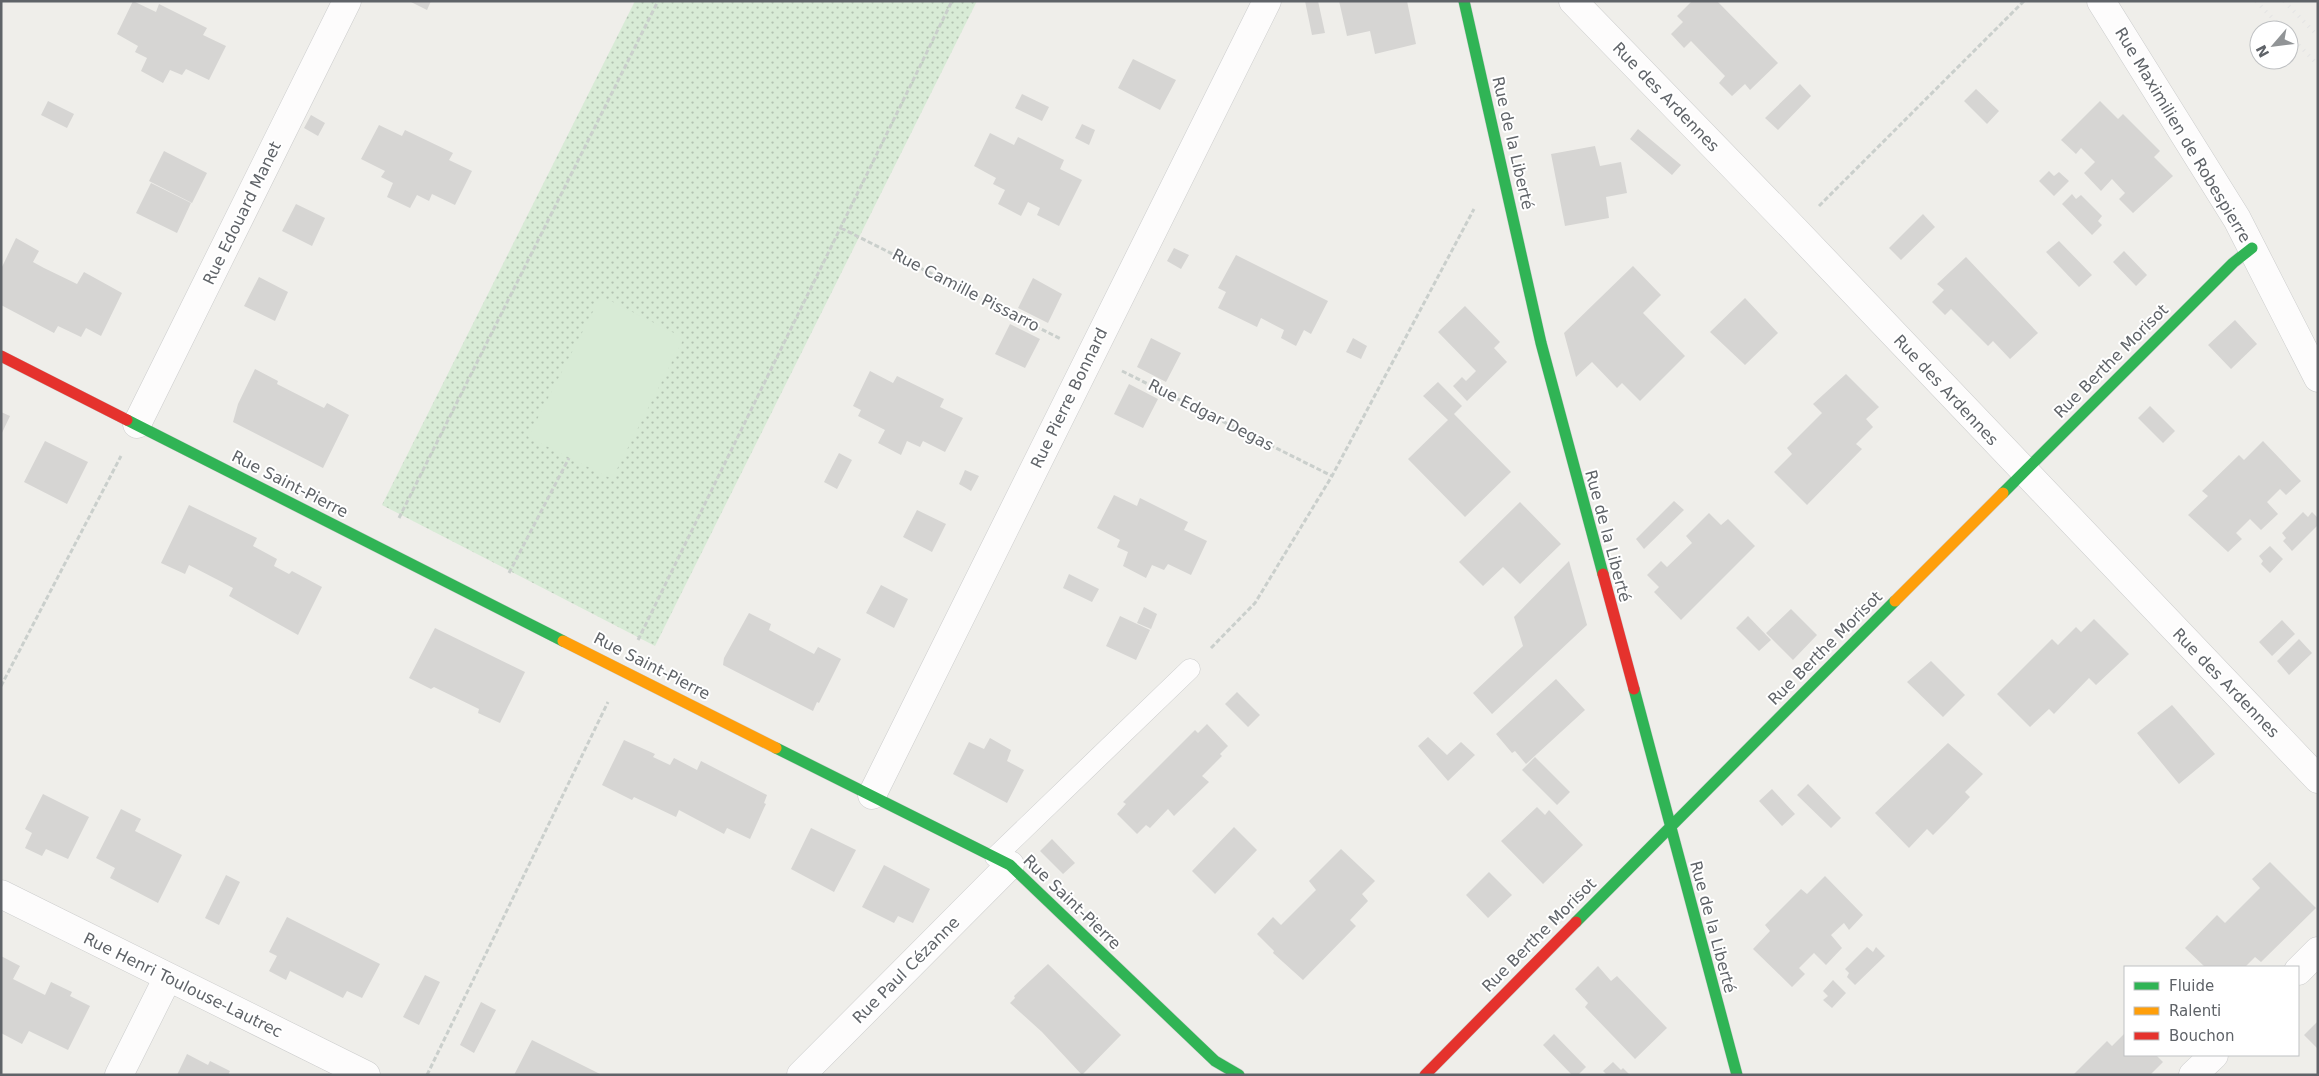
<svg xmlns="http://www.w3.org/2000/svg" width="2319" height="1076" font-family="'DejaVu Sans',sans-serif">
<defs>
<pattern id="grass-dots" width="8" height="8" patternUnits="userSpaceOnUse" patternTransform="scale(1.25)"><rect width="8" height="8" fill="#d8ebd6"/><path d="M2 2h.1M6 6h.1" fill="none" stroke="#b2c2b1" stroke-width="1.8" stroke-linecap="round"/></pattern>
</defs>
<rect width="100%" height="100%" fill="#efeeea"/>
<path fill="url(#grass-dots)" d="M 635,1 L 977,1 L 655,646 L 382,505 Z"/>
<path fill="#d8ebd6" d="M 601,296 L 684,338 L 612,479 L 528,437 Z"/>
<path fill="#d6d5d3" d="M 133,1 L 156,12 L 159,4 L 207,28 L 203,35 L 226,46 L 209,80 L 186,69 L 182,75 L 170,70 L 163,83 L 141,71 L 147,58 L 135,52 L 138,46 L 117,34 Z
M 409,1 L 431,1 L 427,10 Z
M 1305,1 L 1318,1 L 1325,33 L 1312,35 Z
M 1339,1 L 1407,1 L 1416,44 L 1375,54 L 1370,31 L 1347,36 Z
M 1692,1 L 1717,1 L 1778,63 L 1750,90 L 1745,84 L 1732,96 L 1719,83 L 1725,76 L 1691,41 L 1684,48 L 1671,34 L 1683,22 L 1677,16 Z
M 1133,59 L 1176,80 L 1160,110 L 1118,88 Z
M 1800,84 L 1811,96 L 1778,130 L 1765,118 Z
M 1976,89 L 1999,111 L 1987,124 L 1964,101 Z
M 1022,94 L 1049,107 L 1042,121 L 1015,108 Z
M 48,101 L 74,114 L 67,128 L 41,115 Z
M 2100,101 L 2118,119 L 2123,114 L 2160,151 L 2154,157 L 2173,176 L 2133,213 L 2119,199 L 2125,193 L 2112,179 L 2101,191 L 2084,173 L 2095,162 L 2081,148 L 2076,154 L 2061,140 Z
M 311,115 L 325,123 L 318,136 L 304,128 Z
M 1082,124 L 1095,130 L 1089,145 L 1075,138 Z
M 379,125 L 402,136 L 405,130 L 453,153 L 449,160 L 472,171 L 455,205 L 432,194 L 429,201 L 417,195 L 410,208 L 387,197 L 393,183 L 381,177 L 385,171 L 361,159 Z
M 1638,129 L 1681,165 L 1672,175 L 1630,139 Z
M 990,133 L 1014,145 L 1018,137 L 1064,160 L 1060,169 L 1082,180 L 1059,226 L 1037,215 L 1040,208 L 1028,202 L 1021,216 L 998,204 L 1005,190 L 993,184 L 996,178 L 974,166 Z
M 1595,146 L 1600,166 L 1621,162 L 1627,193 L 1606,197 L 1609,218 L 1565,226 L 1551,154 Z
M 164,151 L 207,173 L 192,203 L 149,181 Z
M 2049,171 L 2054,176 L 2059,172 L 2069,181 L 2054,196 L 2039,181 Z
M 151,183 L 191,203 L 177,233 L 136,213 Z
M 2072,194 L 2076,199 L 2081,195 L 2102,216 L 2098,221 L 2102,225 L 2092,235 L 2062,204 Z
M 296,204 L 325,218 L 312,246 L 282,231 Z
M 1923,214 L 1935,227 L 1901,260 L 1889,248 Z
M 16,238 L 39,251 L 33,262 L 44,268 L 77,284 L 84,272 L 122,293 L 101,336 L 86,328 L 81,337 L 58,326 L 54,333 L 1,305 L 1,269 Z
M 2059,241 L 2092,275 L 2079,287 L 2046,252 Z
M 1174,248 L 1189,255 L 1181,269 L 1167,261 Z
M 2124,251 L 2147,275 L 2136,286 L 2113,262 Z
M 1236,255 L 1328,301 L 1311,334 L 1304,330 L 1296,346 L 1281,338 L 1284,330 L 1261,318 L 1257,327 L 1218,308 L 1226,292 L 1218,288 Z
M 1966,257 L 2038,333 L 2010,359 L 1993,341 L 1988,346 L 1951,309 L 1945,315 L 1932,302 L 1944,290 L 1937,284 Z
M 1633,266 L 1661,295 L 1643,313 L 1685,356 L 1640,401 L 1622,383 L 1617,388 L 1592,362 L 1576,377 L 1564,333 Z
M 259,277 L 288,292 L 275,321 L 244,306 Z
M 1033,278 L 1062,294 L 1048,323 L 1018,308 Z
M 1745,298 L 1778,333 L 1745,365 L 1710,332 Z
M 1465,306 L 1500,342 L 1494,348 L 1507,362 L 1467,401 L 1453,386 L 1462,377 L 1466,381 L 1476,371 L 1438,332 Z
M 2235,320 L 2257,344 L 2231,369 L 2208,345 Z
M 1010,324 L 1040,339 L 1025,368 L 995,354 Z
M 1151,338 L 1181,353 L 1166,382 L 1137,367 Z
M 1353,338 L 1367,346 L 1361,359 L 1346,352 Z
M 255,369 L 278,381 L 277,384 L 324,408 L 327,403 L 349,415 L 323,468 L 233,422 L 238,404 Z
M 870,371 L 893,383 L 897,376 L 944,399 L 940,407 L 963,418 L 945,452 L 923,441 L 920,447 L 907,441 L 901,455 L 878,443 L 885,430 L 858,416 L 861,410 L 853,406 Z
M 1846,374 L 1879,407 L 1866,419 L 1873,427 L 1856,444 L 1862,449 L 1807,505 L 1774,472 L 1792,454 L 1787,448 L 1822,413 L 1813,404 Z
M 1438,382 L 1462,406 L 1454,414 L 1511,472 L 1465,517 L 1408,459 L 1448,420 L 1423,396 Z
M 1129,384 L 1158,399 L 1143,428 L 1114,414 Z
M 2150,406 L 2175,431 L 2163,443 L 2138,418 Z
M 1,412 L 10,416 L 1,435 Z
M 45,441 L 88,462 L 67,504 L 24,482 Z
M 2263,441 L 2301,481 L 2286,495 L 2280,489 L 2267,502 L 2278,514 L 2261,530 L 2250,519 L 2236,533 L 2242,539 L 2228,552 L 2188,515 L 2208,496 L 2202,491 L 2239,455 L 2244,460 Z
M 839,453 L 852,460 L 837,489 L 824,482 Z
M 965,470 L 979,476 L 971,491 L 959,484 Z
M 1114,495 L 1137,506 L 1140,498 L 1188,522 L 1184,530 L 1207,541 L 1191,575 L 1168,564 L 1164,570 L 1152,565 L 1146,578 L 1123,566 L 1128,552 L 1117,547 L 1120,540 L 1097,528 Z
M 1674,501 L 1684,510 L 1644,549 L 1636,539 Z
M 1520,502 L 1561,544 L 1520,584 L 1503,567 L 1483,586 L 1459,562 Z
M 189,505 L 257,538 L 253,546 L 277,559 L 274,566 L 289,574 L 292,571 L 322,587 L 298,635 L 229,596 L 233,588 L 220,581 L 189,565 L 185,574 L 161,563 Z
M 917,510 L 946,524 L 932,552 L 903,537 Z
M 2303,512 L 2308,517 L 2312,512 L 2318,518 L 2318,525 L 2292,551 L 2283,541 L 2286,538 L 2282,533 Z
M 1709,513 L 1721,525 L 1728,519 L 1755,546 L 1681,620 L 1654,592 L 1659,587 L 1647,575 L 1661,561 L 1667,567 L 1692,543 L 1686,536 Z
M 2270,546 L 2283,559 L 2270,573 L 2261,564 L 2263,561 L 2259,556 Z
M 1569,561 L 1587,625 L 1492,714 L 1473,693 L 1523,646 L 1514,617 Z
M 1069,574 L 1099,589 L 1092,602 L 1063,588 Z
M 881,585 L 908,599 L 894,628 L 866,613 Z
M 1144,607 L 1157,614 L 1151,629 L 1137,623 Z
M 1791,609 L 1817,635 L 1793,660 L 1766,633 Z
M 749,613 L 771,624 L 769,630 L 814,654 L 818,647 L 841,659 L 819,703 L 817,702 L 813,711 L 723,665 L 724,658 Z
M 1120,616 L 1150,630 L 1136,660 L 1106,646 Z
M 1748,616 L 1771,640 L 1759,651 L 1736,628 Z
M 2094,619 L 2129,654 L 2096,685 L 2089,678 L 2054,714 L 2049,709 L 2030,727 L 1997,694 L 2052,639 L 2058,645 L 2076,627 L 2081,632 Z
M 2282,620 L 2295,634 L 2272,656 L 2259,642 Z
M 435,628 L 525,672 L 500,723 L 478,713 L 479,709 L 434,687 L 431,689 L 409,678 Z
M 2299,639 L 2312,653 L 2289,675 L 2277,661 Z
M 1931,661 L 1965,695 L 1943,717 L 1907,682 Z
M 1556,679 L 1585,710 L 1526,764 L 1515,751 L 1512,753 L 1496,734 Z
M 1237,692 L 1260,715 L 1248,727 L 1225,704 Z
M 2172,705 L 2215,754 L 2179,784 L 2137,733 Z
M 1207,724 L 1228,746 L 1220,754 L 1222,756 L 1202,776 L 1209,782 L 1174,816 L 1168,809 L 1150,828 L 1146,825 L 1137,834 L 1117,814 L 1126,804 L 1123,802 L 1195,730 L 1198,733 Z
M 1428,737 L 1447,755 L 1461,742 L 1475,755 L 1448,781 L 1418,746 Z
M 990,738 L 1011,750 L 1007,761 L 1024,770 L 1007,803 L 953,774 L 969,742 L 984,749 Z
M 624,740 L 655,754 L 653,757 L 670,765 L 674,758 L 697,770 L 701,761 L 767,795 L 764,803 L 766,804 L 764,808 L 750,839 L 727,828 L 724,834 L 679,810 L 676,817 L 634,797 L 632,800 L 602,785 Z
M 1948,743 L 1983,774 L 1965,792 L 1970,797 L 1947,821 L 1933,835 L 1927,829 L 1909,848 L 1875,813 Z
M 1535,757 L 1570,792 L 1557,805 L 1522,770 Z
M 1808,784 L 1841,818 L 1831,828 L 1797,795 Z
M 1772,789 L 1795,814 L 1782,826 L 1759,801 Z
M 43,794 L 89,817 L 68,859 L 46,849 L 42,856 L 25,848 L 32,833 L 25,829 Z
M 1537,807 L 1545,815 L 1549,810 L 1583,845 L 1543,884 L 1501,841 Z
M 121,809 L 141,819 L 135,831 L 182,855 L 158,903 L 110,878 L 115,868 L 96,858 Z
M 1234,827 L 1257,850 L 1215,894 L 1192,871 Z
M 811,828 L 856,850 L 834,892 L 791,869 Z
M 1052,839 L 1075,863 L 1063,874 L 1040,851 Z
M 1341,849 L 1375,881 L 1362,894 L 1368,901 L 1350,920 L 1356,926 L 1303,980 L 1273,953 L 1274,951 L 1257,934 L 1273,917 L 1281,925 L 1316,890 L 1309,881 Z
M 2270,862 L 2316,908 L 2261,962 L 2255,957 L 2245,967 L 2205,967 L 2185,948 L 2217,915 L 2225,923 L 2260,888 L 2252,879 Z
M 884,865 L 930,889 L 913,923 L 898,916 L 894,923 L 862,907 Z
M 1489,872 L 1512,895 L 1488,918 L 1466,895 Z
M 226,875 L 240,882 L 219,925 L 205,918 Z
M 1825,876 L 1863,915 L 1849,930 L 1844,923 L 1831,935 L 1842,948 L 1826,965 L 1814,953 L 1799,968 L 1805,974 L 1792,987 L 1753,949 L 1770,931 L 1765,925 L 1801,889 L 1807,894 Z
M 287,917 L 380,964 L 362,998 L 347,991 L 343,998 L 290,971 L 286,980 L 269,971 L 277,956 L 269,952 Z
M 1867,947 L 1873,952 L 1876,947 L 1885,956 L 1855,985 L 1847,977 L 1849,973 L 1845,969 Z
M 1,956 L 20,966 L 13,979 L 45,995 L 51,982 L 72,992 L 70,996 L 90,1006 L 68,1050 L 29,1031 L 22,1044 L 1,1033 Z
M 1048,964 L 1121,1035 L 1082,1075 L 1042,1032 L 1010,1003 L 1015,998 L 1014,996 Z
M 1598,966 L 1611,981 L 1617,976 L 1667,1028 L 1635,1059 L 1585,1007 L 1588,1003 L 1575,989 Z
M 425,975 L 440,982 L 419,1025 L 403,1017 Z
M 1833,980 L 1846,993 L 1832,1008 L 1823,1000 L 1828,996 L 1823,991 Z
M 481,1002 L 496,1010 L 474,1053 L 460,1045 Z
M 2318,1021 L 2318,1049 L 2304,1035 Z
M 2125,1033 L 2125,1055 L 2156,1055 L 2163,1062 L 2150,1075 L 2073,1075 L 2107,1041 L 2112,1046 Z
M 1554,1034 L 1586,1067 L 1578,1075 L 1572,1075 L 1543,1045 Z
M 532,1040 L 602,1075 L 514,1075 Z
M 187,1054 L 208,1065 L 210,1061 L 230,1071 L 228,1075 L 177,1075 Z
M 1613,1062 L 1621,1070 L 1623,1068 L 1630,1075 L 1607,1075 L 1603,1071 Z"/>
<g fill="none" stroke-linecap="round" stroke-linejoin="round">
<g stroke="#cbcccc" stroke-width="21">
<path id="lane" d="M 995,857 L 1190,669"/>
</g>
<g stroke="#cbcccc" stroke-width="29">
<path id="street" d="M 1573,1 L 1795,230 L 2318,779
M 2101,1 L 2237,219 L 2318,378
M 137,424 L 347,1
M 872,795 L 1267,1
M 1,894 L 366,1075
M 2298,971 L 2318,951
M 119,1075 L 168,977
M 801,1075 L 1010,865
M 2193,1075 L 2214,1055"/>
</g>
<g stroke="#cacacb" stroke-width="12">
<path id="fast" d="M 1464,1 L 1541,343 L 1603,574
M 127,420 L 563,641
M 2003,493 L 2233,263 L 2252,248
M 1634,689 L 1737,1075
M 776,748 L 1010,865 L 1215,1061 L 1239,1075
M 1576,922 L 1895,601"/>
</g>
<g stroke="#cacacb" stroke-width="12">
<path id="slow" d="M 1895,601 L 2003,493
M 563,641 L 776,748"/>
</g>
<g stroke="#cacacb" stroke-width="12">
<path id="jam" d="M 1,356 L 127,420
M 1603,574 L 1634,689
M 1425,1075 L 1576,922"/>
</g>
<path stroke="#cacfcc" stroke-width="3" stroke-dasharray="5 2.5" stroke-linecap="butt" d="M 1819,206 L 2024,1
M 841,228 L 1061,339
M 1122,371 L 1332,476
M 399,518 L 658,1
M 509,573 L 569,458
M 638,640 L 952,1
M 1211,648 L 1255,603 L 1332,476 L 1474,209
M 1,686 L 121,456
M 427,1075 L 608,702"/>
<use href="#lane" stroke="#fdfcfc" stroke-width="20"/>
<use href="#street" stroke="#fdfcfc" stroke-width="28"/>
<use href="#fast" stroke="#30b455" stroke-width="11"/>
<use href="#slow" stroke="#ff9f0a" stroke-width="11"/>
<use href="#jam" stroke="#e5322d" stroke-width="11"/>
<path stroke="#e4e4e4" stroke-width="4" stroke-dasharray="1 6" stroke-linecap="butt" d="M 2256,1 L 2284,30
M 2284,1 L 2318,36
M 2289,35 L 2318,65"/>
</g>
<g text-anchor="middle" dominant-baseline="central" stroke-width="4" stroke-linejoin="round" paint-order="stroke">
<g font-size="16" fill="#5f6368" stroke="#fff">
<text transform="translate(1666 97) rotate(46)">Rue des Ardennes</text>
<text transform="translate(2183 135) rotate(59)">Rue Maximilien de Robespierre</text>
<text transform="translate(1513 143) rotate(77)">Rue de la Liberté</text>
<text transform="translate(242 213) rotate(-64)">Rue Edouard Manet</text>
<text transform="translate(966 290) rotate(27)">Rue Camille Pissarro</text>
<text transform="translate(2111 361) rotate(-45)">Rue Berthe Morisot</text>
<text transform="translate(1946 390) rotate(47)">Rue des Ardennes</text>
<text transform="translate(1069 398) rotate(-64)">Rue Pierre Bonnard</text>
<text transform="translate(1211 415) rotate(27)">Rue Edgar Degas</text>
<text transform="translate(290 484) rotate(27)">Rue Saint-Pierre</text>
<text transform="translate(1608 536) rotate(75)">Rue de la Liberté</text>
<text transform="translate(1825 648) rotate(-45)">Rue Berthe Morisot</text>
<text transform="translate(652 666) rotate(27)">Rue Saint-Pierre</text>
<text transform="translate(2226 683) rotate(46)">Rue des Ardennes</text>
<text transform="translate(1072 902) rotate(44)">Rue Saint-Pierre</text>
<text transform="translate(1713 927) rotate(75)">Rue de la Liberté</text>
<text transform="translate(1539 935) rotate(-45)">Rue Berthe Morisot</text>
<text transform="translate(906 970) rotate(-45)">Rue Paul Cézanne</text>
<text transform="translate(183 985) rotate(26)">Rue Henri Toulouse-Lautrec</text>
</g>
</g>
<rect width="2319" height="1076" fill="none" stroke="#5f6368" stroke-width="5"/>
<rect x="2124" y="966" width="175" height="90" fill="#ffffff" stroke="#bfc1c3"/>
<rect x="2134" y="982" width="25" height="8" fill="#30b455" stroke="#bfc1c3"/>
<text x="2169" y="991" font-size="15" fill="#5f6368">Fluide</text>
<rect x="2134" y="1007" width="25" height="8" fill="#ff9f0a" stroke="#bfc1c3"/>
<text x="2169" y="1016" font-size="15" fill="#5f6368">Ralenti</text>
<rect x="2134" y="1032" width="25" height="8" fill="#e5322d" stroke="#bfc1c3"/>
<text x="2169" y="1041" font-size="15" fill="#5f6368">Bouchon</text>
<g transform="translate(2274 45) rotate(242)"><circle r="24" fill="#ffffff" stroke="#bfc1c3"/>
<path d="M0-4L9 19L0 12L-9 19Z" fill="#919496"/>
<text y="-8" font-size="14" font-weight="bold" text-anchor="middle" fill="#5f6368">N</text>
</g>
</svg>
